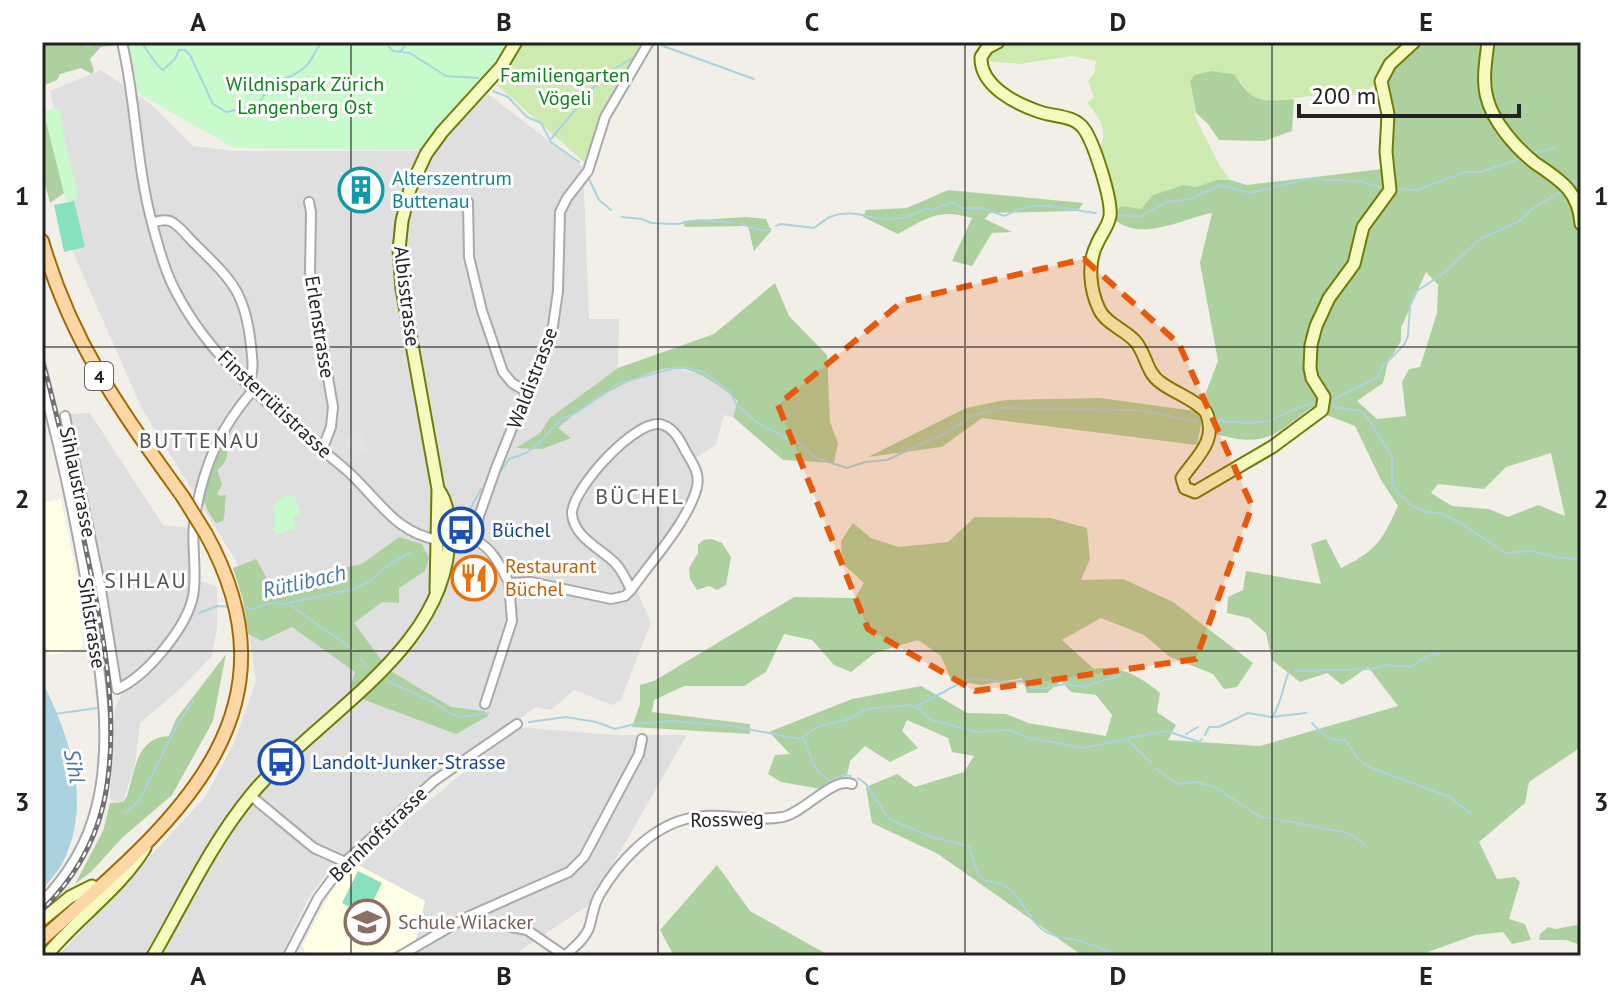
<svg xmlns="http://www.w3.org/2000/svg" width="1623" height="998" font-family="'PT Sans',sans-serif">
<rect width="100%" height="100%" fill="#f2efe9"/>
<path fill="#e0dfdf" d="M 101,70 L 152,105 L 193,146 L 234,151 L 422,151 L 488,94 L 583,167 L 589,319 L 619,319 L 618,368 L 654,371 L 677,368 L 706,376 L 738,402 L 733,417 L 724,415 L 716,444 L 689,463 L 694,475 L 691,492 L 682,513 L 633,582 L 651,622 L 621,700 L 612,705 L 574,690 L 551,710 L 536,707 L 453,766 L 334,864 L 308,899 L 284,950 L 300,956 L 58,956 L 205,797 L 233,745 L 256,682 L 239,566 L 142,409 L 72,250 L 70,193 L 50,91 Z
M 90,413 L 163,525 L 189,528 L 190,577 L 217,587 L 217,627 L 212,656 L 179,690 L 140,723 L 135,764 L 123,802 L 110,800 L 114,711 L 122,692 L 69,414 Z
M 518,727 L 614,735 L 687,735 L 590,904 L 512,956 L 384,956 L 415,943 L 425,901 L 355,863 Z"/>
<path fill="#ebdbe8" d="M 42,342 L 67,446 L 100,611 L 113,730 L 108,798 L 101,825 L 89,852 L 70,883 L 42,912 L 42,905 L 92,833 L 101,805 L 106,772 L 106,707 L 42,367 Z"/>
<path fill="#ffffe5" d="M 61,499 L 84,611 L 82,649 L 50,655 L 42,640 L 42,503 Z
M 354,863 L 425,901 L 415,943 L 384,956 L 306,956 L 303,945 L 334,887 Z"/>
<path fill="#cdebb0" d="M 525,42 L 645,42 L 601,115 L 584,162 L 497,85 Z
M 1010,42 L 1408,42 L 1383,67 L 1375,84 L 1365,95 L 1319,95 L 1262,102 L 1252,97 L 1234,74 L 1211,71 L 1190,81 L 1196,119 L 1220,166 L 1230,180 L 1216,180 L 1196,187 L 1183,185 L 1153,195 L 1141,210 L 1121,206 L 1116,212 L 1098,150 C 1110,132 1100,118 1087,103 L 1094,97 L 1088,81 L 1095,72 L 1096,61 L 1072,56 L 1020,64 L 985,61 L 987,53 Z"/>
<path fill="#add19e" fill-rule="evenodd" d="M 42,42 L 114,42 L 115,45 L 101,47 L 90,59 L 94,70 L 92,74 L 81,68 L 60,74 L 57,80 L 42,86 Z
M 1419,42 L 1581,42 L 1581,747 L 1529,782 L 1525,803 L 1479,842 L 1497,879 L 1515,877 L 1520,882 L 1509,919 L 1525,924 L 1531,940 L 1512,944 L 1503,932 L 1475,935 L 1417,956 L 1358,956 L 1348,953 L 1348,956 L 1083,956 L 938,854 L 872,823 L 866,787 L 897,774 L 915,787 L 964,772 L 974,756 L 952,752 L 948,738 L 907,720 L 902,731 L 918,748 L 890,762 L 865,746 L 850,761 L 847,775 L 821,789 L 781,782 L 768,774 L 775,755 L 790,754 L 769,732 L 852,699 L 921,686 L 967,713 L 1006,714 L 1028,723 L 1106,736 L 1112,715 L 1096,695 L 1071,692 L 1061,681 L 1047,693 L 1027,693 L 1022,678 L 981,685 L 951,680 L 941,656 L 918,640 L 875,653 L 851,672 L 834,665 L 812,640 L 784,634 L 766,672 L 744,686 L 684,686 L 654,700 L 652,712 L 750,724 L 750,734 L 632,727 L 640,704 L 640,685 L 654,681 L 794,597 L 855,598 L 864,583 L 842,563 L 841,541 L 853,523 L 871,538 L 899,547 L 948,542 L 975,517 L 1051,518 L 1087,528 L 1090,559 L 1081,580 L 1123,579 L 1173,602 L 1253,663 L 1237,687 L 1224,689 L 1213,674 L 1170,657 L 1144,635 L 1101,618 L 1062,640 L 1094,669 C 1119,664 1142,677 1160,693 L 1157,712 L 1176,725 L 1168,740 L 1260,746 L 1398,706 L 1368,667 L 1342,685 L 1327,673 L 1300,682 L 1272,660 L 1266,633 L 1249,618 L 1227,613 L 1228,597 L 1243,590 L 1246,571 L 1321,584 L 1311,544 L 1326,539 L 1341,568 C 1376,551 1382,541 1398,506 L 1381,480 L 1355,426 L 1324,414 L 1328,407 L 1328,398 L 1312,368 L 1319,328 L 1362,237 L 1392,195 L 1386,81 L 1393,66 ZM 1426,272 L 1438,285 L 1437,313 L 1420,367 L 1409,369 L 1402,382 L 1406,416 L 1377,419 L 1357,401 L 1383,383 L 1388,362 L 1401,341 L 1401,328 ZM 1551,453 L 1565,516 L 1538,505 L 1508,517 L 1489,509 L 1452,506 L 1431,493 L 1438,484 L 1484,489 L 1506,467 Z
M 1211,71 L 1234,74 C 1254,104 1259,102 1294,99 L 1292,131 L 1264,141 L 1219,140 L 1208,124 L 1196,113 L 1190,81 L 1195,75 Z
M 42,92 L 64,193 L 50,203 L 42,173 Z
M 1383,169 L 1386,182 L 1384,193 L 1308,336 L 1320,396 L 1317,411 L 1311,408 C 1274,436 1265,448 1216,434 L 1213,408 L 1203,400 L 1218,361 L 1200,263 L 1212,213 C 1181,219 1138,244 1112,217 L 1121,206 L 1141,209 L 1153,195 L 1183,185 L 1196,187 L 1216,180 L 1230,180 L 1247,185 Z
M 948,190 L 1083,203 L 1078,211 L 990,213 L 985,219 L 1012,232 L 992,233 L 972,266 L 952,261 L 972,218 C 938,208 927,218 898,234 L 863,217 L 866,210 L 907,208 Z
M 746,217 L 766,219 L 771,231 L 754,251 L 748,226 L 685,227 L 683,221 Z
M 775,283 L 789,316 L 827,355 L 830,422 L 838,443 L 834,463 L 783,460 L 733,417 L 738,401 C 719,386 703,372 679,368 C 648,364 580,407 558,428 L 571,438 L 542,449 L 516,448 L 540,433 L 550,418 L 618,368 L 714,334 Z
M 1100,398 L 1195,411 L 1202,419 L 1197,445 L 982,418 L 942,447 L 868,457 L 966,408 L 1005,400 Z
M 221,444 L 227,447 C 228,457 226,464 217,470 L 222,484 L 217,494 L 220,496 L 226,495 C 224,505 226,512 223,521 L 216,523 C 192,491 203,476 221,444 Z
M 399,537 L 422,544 L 429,558 L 425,571 L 399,588 L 399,603 L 382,602 L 354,623 L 389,670 L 451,707 L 484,711 L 488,716 L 456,734 L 362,699 L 350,687 L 355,672 L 292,627 L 262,641 L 248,634 L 243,600 L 233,568 L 256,559 L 270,584 L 362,564 Z
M 712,539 L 722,543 L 731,557 L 726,585 L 717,590 L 709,586 L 697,590 L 690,579 L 689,568 L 698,553 L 698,545 L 703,540 Z
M 226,654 L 213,721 L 172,795 L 122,838 L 91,872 L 75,884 L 103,831 L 110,803 L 123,802 L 127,796 C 135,770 137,737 169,736 L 176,719 Z
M 717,865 L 750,911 L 830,956 L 674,956 L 660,930 Z
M 1581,924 L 1581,945 L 1566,940 L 1539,940 L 1540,934 L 1548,927 L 1556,929 Z"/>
<path fill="#c8facc" d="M 127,42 L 508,42 C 484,82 447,111 422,150 L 234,148 L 136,92 Z
M 60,108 L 65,143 L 79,200 L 66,201 L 43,110 Z
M 287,495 L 297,497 L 295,500 L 301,514 L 293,517 L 297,528 L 276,535 L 273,526 L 275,524 L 273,508 L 278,500 Z"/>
<path fill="#88e0be" d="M 74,201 L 85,247 L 64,252 L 54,205 Z
M 358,871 L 382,883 L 366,915 L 342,903 Z"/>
<path fill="#e2e2e2" d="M 360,431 L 368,452 L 352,459 L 343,439 Z"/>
<path fill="#aad3df" d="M 42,681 C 70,737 92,801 64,860 C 59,871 50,880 42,890 Z"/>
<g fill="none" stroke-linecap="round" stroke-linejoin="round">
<path stroke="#aad3df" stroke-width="2" d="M 81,42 L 88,47 L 94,42
M 140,42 C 150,51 152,62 163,70 L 175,59 L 179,50 L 185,50 L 190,55 L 213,104 L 226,112 L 254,106 L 261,100 L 272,81 C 286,80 306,71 312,58 C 316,51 316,48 323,42
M 385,42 L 393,51 L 410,53 L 446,76 L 478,78
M 659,42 L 663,46 L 754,79
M 401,51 L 407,42
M 493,91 L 508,97 L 527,117 L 541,123 L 551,142 L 579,162
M 550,140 L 605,74 L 633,58 L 640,50
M 1533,153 L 1555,148
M 588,177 L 599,200 L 611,210
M 1570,183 L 1581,179
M 1396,189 L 1417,190 L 1465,172 L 1481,172 L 1523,158
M 1560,192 L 1532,209 L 1518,222 L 1480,239 L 1445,272 L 1417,291 L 1410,305 L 1408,336 L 1404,345 L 1383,366 L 1378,377 L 1338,397 L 1334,400 L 1333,407 L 1361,411 L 1365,414 L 1392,456 L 1392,484 L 1397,492 L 1412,506 L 1427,512 L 1440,513 L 1462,524 L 1505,553 L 1531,551 L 1559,558 L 1581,559
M 1116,215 L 1140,217 L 1166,202 L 1191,199 L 1220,185 L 1250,193 L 1307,179 L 1360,181 L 1383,188
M 622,217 L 642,219 L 651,223 L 677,224 L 698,220 L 734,223
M 740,224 L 765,231 L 771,229
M 776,226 L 781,224 L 814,228 C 819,225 825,219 830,217 C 863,204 884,234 926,208 L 933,210 L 951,202 L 963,208 L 980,208 L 1005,216 C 1033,198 1065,209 1096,213
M 1218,421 C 1235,422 1254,425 1271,420 C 1286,414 1298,406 1314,403
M 500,473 L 509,459 L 526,453 L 539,443 L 561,419 L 574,414 L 620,383 L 674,368 L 691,368 L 705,373 L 730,392 L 737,405 L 759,424 L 800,444 L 816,458 L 847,468 L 865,462 L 887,460 L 950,431 L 971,416 L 1001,408 L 1136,410 C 1157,412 1175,419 1197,421
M 456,519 L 470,509 L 481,489
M 290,605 L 354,650
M 241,607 L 254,609 L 268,603 L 284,604 L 353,589 L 369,582 L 390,564 L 410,553
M 199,613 L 217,606 L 231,607
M 360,657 L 366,666
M 1295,671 L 1373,669 L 1387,665 L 1411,667 L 1428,655 L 1440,654
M 389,682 L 436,703 L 447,712 L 460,717 L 489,713
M 915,707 L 968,679 L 994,680 L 1002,683 L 1022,681 L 1033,688 L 1045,688 L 1065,684 L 1083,687 L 1121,675
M 55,714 L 97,708
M 1272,717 C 1282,704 1282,686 1289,672
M 529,722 L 566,717 L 596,722 L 615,729 L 635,724 L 672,721 L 731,726 L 800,739 L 817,727 L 846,720 L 867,709 L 910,705 L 920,709 L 929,719 L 975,732 L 1009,730 L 1025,737 L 1083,748 L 1127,739 L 1151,763
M 1312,723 C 1323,734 1329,743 1345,739 L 1358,759 L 1369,767 L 1450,797 L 1471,814
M 1186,734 L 1198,727
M 1205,735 L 1209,727 L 1219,727 L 1248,713 L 1271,717 L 1306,713
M 1128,738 L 1167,731 L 1199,742 L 1202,739
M 804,739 C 811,755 813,774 831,781 L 843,775 L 851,776
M 1155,768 L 1177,784 L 1196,782 L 1215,787 L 1259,816 L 1348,833 L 1364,844
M 858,778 L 866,784 L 889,819 L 932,837 L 969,846 L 978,874 L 986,881 C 1023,882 1021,917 1046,932 C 1056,938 1071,938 1083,942 C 1095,945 1107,951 1118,956
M 125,812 L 138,803 L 177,725 L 192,702"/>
<g stroke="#a9a9a9" stroke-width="12">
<path id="street" d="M 122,42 C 136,101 136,164 152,223 C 158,245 165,272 176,292 C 213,364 283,417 344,468 C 376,495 393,533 439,540
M 309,202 L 311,212 L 310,272 L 333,407 L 331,427 L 322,450
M 468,202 L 469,257 L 482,311 L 503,372 L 512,383 L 527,392
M 152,223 C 157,221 164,219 170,221 C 178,224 186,235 193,242 C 231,280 245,290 251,346 C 252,358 255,372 248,382
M 42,381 C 63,460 80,540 92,620 C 102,682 112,745 96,808 C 87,844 68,875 42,902
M 65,416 L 100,584 L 117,689 C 146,677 187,627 193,596 C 198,570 190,542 195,516 C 204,464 220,428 254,389
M 449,541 C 457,541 468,539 476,541 C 492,547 502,569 509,583 L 531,582 L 611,599 L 625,596 L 631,590 C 652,560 688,522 697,487 C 700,473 693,464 686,452 C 681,442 675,429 663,425 C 638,415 571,490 572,514 C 574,538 602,549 616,564 C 623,572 627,581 631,590
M 474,541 L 479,516 L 496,468 L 553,326 L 558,291 L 560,212 L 567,198 L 588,171 L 605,117 L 649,42
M 485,704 L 512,621 L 509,583
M 251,796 L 314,848 L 345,862
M 465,918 L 527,930 L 565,956 C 573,948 585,939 589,928 C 593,916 593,905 600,894 C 618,863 650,828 686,819 C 717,810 750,823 783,817 C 805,812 832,777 852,784
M 288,956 L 318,898 L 345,862 L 434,781 L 517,724
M 400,956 L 465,918 L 569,872 L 584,857 L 639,754 L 642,739"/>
</g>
<g stroke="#707d05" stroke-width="15">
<path id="secondary" d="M 998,42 L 987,48 L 981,57 C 980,86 1016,104 1040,112 C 1055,117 1074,115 1084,129 C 1094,143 1112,199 1110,216 C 1108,227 1101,234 1097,244 C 1087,263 1090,290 1099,309 C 1106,324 1124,329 1135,341 C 1146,353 1146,372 1160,382 C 1174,393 1193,398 1206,412 C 1218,441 1197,456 1182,478 L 1185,488 L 1195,492 L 1272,447 L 1322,410 L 1324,397 L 1312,378 L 1310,368 L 1311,345 L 1316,326 L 1329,298 L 1354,264 L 1363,227 L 1390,190 L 1386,152 L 1388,114 L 1381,81 L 1390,64 L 1414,42
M 1488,42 C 1486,60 1482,80 1487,98 C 1493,122 1516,148 1535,163 C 1560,180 1579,191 1581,224
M 436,591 L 438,489 L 402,289 L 399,250 L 402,221 L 410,189 L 426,154 L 442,132 L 501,67 L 516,42
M 42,920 L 70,897 L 92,886
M 46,956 C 75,920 122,887 145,848
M 153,956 C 185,901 210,845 251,795 C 317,715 448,650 449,536 C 449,520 448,502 438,489"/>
</g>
<g stroke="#a06b00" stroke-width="16">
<path id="primary" d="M 42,241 C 72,345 122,412 183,497
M 42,939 C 168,826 308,719 206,534"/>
</g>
<use href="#street" stroke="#fff" stroke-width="8"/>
<use href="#secondary" stroke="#f7fabf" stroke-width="11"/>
<use href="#primary" stroke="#fcd6a4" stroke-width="12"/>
<g stroke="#707070" stroke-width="5">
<path id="rail" d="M 42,359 C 58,417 71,477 83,536 C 101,620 123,721 103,806 C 93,846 72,881 42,910"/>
</g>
<use href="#rail" stroke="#fff" stroke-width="2" stroke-dasharray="6" stroke-linecap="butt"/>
<g stroke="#a06b00" stroke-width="16" stroke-linecap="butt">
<path id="primary-bridge" d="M 183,497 L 206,534"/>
</g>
<use href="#primary-bridge" stroke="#fcd6a4" stroke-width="12"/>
</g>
<path fill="#e8590c" fill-opacity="0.2" stroke="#e8590c" stroke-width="6" stroke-dasharray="16 10" stroke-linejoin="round" d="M 1084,259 L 1179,344 L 1252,506 L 1196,659 L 975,691 L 868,629 L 778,405 L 903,301 Z"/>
<path fill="none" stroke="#222" stroke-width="2" stroke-opacity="0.55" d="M 351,42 L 351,956M 658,42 L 658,956M 965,42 L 965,956M 1272,42 L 1272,956M 42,347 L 1581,347M 42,651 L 1581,651"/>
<defs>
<g id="building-ring" transform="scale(2.3)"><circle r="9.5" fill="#fff" stroke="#0f9aa8" stroke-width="1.5"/><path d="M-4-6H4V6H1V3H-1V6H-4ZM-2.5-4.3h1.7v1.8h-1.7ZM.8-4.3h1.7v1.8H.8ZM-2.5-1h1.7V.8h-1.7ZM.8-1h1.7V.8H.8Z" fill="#0f9aa8"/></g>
<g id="bus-ring" transform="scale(2.3)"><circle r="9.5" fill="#fff" stroke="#1a4fb4" stroke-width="1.5"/><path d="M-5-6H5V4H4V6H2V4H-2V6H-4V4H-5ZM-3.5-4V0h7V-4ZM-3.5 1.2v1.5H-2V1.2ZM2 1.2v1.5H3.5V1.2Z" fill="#1a4fb4"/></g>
<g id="restaurant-ring" transform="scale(2.3)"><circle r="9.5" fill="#fff" stroke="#e8710a" stroke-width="1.5"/><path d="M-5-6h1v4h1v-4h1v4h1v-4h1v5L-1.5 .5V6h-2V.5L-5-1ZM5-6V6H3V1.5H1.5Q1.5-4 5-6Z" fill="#e8710a"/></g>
<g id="school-ring" transform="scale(2.3)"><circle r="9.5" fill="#fff" stroke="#8d6e63" stroke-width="1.5"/><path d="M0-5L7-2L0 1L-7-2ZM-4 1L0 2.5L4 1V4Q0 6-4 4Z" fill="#8d6e63"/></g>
</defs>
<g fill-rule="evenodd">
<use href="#building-ring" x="361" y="190"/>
<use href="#bus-ring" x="461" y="530"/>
<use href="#restaurant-ring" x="474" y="578"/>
<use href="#bus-ring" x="281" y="762"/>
<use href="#school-ring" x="367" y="922"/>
</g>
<g text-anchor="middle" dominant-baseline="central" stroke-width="6" stroke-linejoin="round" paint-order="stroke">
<rect fill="#fff" stroke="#646464" stroke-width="2" x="85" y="362" width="28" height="28" rx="6"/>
<g font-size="18" font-weight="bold" fill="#222">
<text x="99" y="376">4</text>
</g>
<g font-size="20" fill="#0c8416" stroke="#fff">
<text x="565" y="75">Familiengarten<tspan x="565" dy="23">Vögeli</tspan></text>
<text x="305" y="84">Wildnispark Zürich<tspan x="305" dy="23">Langenberg Ost</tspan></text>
</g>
<g font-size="20" fill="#0d838f" stroke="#fff" text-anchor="start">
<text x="392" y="178">Alterszentrum<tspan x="392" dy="23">Buttenau</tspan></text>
</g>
<g font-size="20" fill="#222" stroke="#fff">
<text transform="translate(407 296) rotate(83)">Albisstrasse</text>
<text transform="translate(320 327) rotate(81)">Erlenstrasse</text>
<text transform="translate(532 378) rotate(-69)">Waldistrasse</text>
<text transform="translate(275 404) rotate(43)">Finsterrütistrasse</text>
<text transform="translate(78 482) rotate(78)">Sihlaustrasse</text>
<text transform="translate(92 623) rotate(81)">Sihlstrasse</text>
<text transform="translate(727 819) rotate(-2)">Rossweg</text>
<text transform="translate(378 834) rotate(-44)">Bernhofstrasse</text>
</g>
<g font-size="20" fill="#164399" stroke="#fff" text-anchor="start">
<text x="492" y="530">Büchel</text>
<text x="312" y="762">Landolt-Junker-Strasse</text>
</g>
<g font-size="20" fill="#c56008" stroke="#fff" text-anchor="start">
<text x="505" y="566">Restaurant<tspan x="505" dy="23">Büchel</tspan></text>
</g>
<g font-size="20" fill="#785e54" stroke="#fff" text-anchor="start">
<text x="398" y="922">Schule Wilacker</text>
</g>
<g font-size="22" letter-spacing="2" fill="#555" stroke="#fff">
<text x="200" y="440">BUTTENAU</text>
<text x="640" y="496">BÜCHEL</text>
<text x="146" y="580">SIHLAU</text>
</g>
<g font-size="22" font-style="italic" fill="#4a7aab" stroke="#fff">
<text transform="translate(304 581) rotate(-13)">Rütlibach</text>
<text transform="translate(75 766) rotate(79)">Sihl</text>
</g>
</g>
<rect width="1623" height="998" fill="none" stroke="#ffffff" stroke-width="88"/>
<path d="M1299 104v12h220v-12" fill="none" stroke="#222222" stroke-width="4"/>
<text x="1311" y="104" font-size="24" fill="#222222" stroke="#ffffff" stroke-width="6" paint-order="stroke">200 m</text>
<rect x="44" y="44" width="1535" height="910" fill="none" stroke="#222" stroke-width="3"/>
<g font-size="26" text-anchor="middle" font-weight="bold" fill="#222">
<text x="198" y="31">A</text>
<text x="504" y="31">B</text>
<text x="812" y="31">C</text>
<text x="1118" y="31">D</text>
<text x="1426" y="31">E</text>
<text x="22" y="205">1</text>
<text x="1601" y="205">1</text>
<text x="22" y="508">2</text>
<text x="1601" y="508">2</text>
<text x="22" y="811">3</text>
<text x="1601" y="811">3</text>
<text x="198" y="985">A</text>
<text x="504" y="985">B</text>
<text x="812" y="985">C</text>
<text x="1118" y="985">D</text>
<text x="1426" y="985">E</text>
</g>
</svg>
